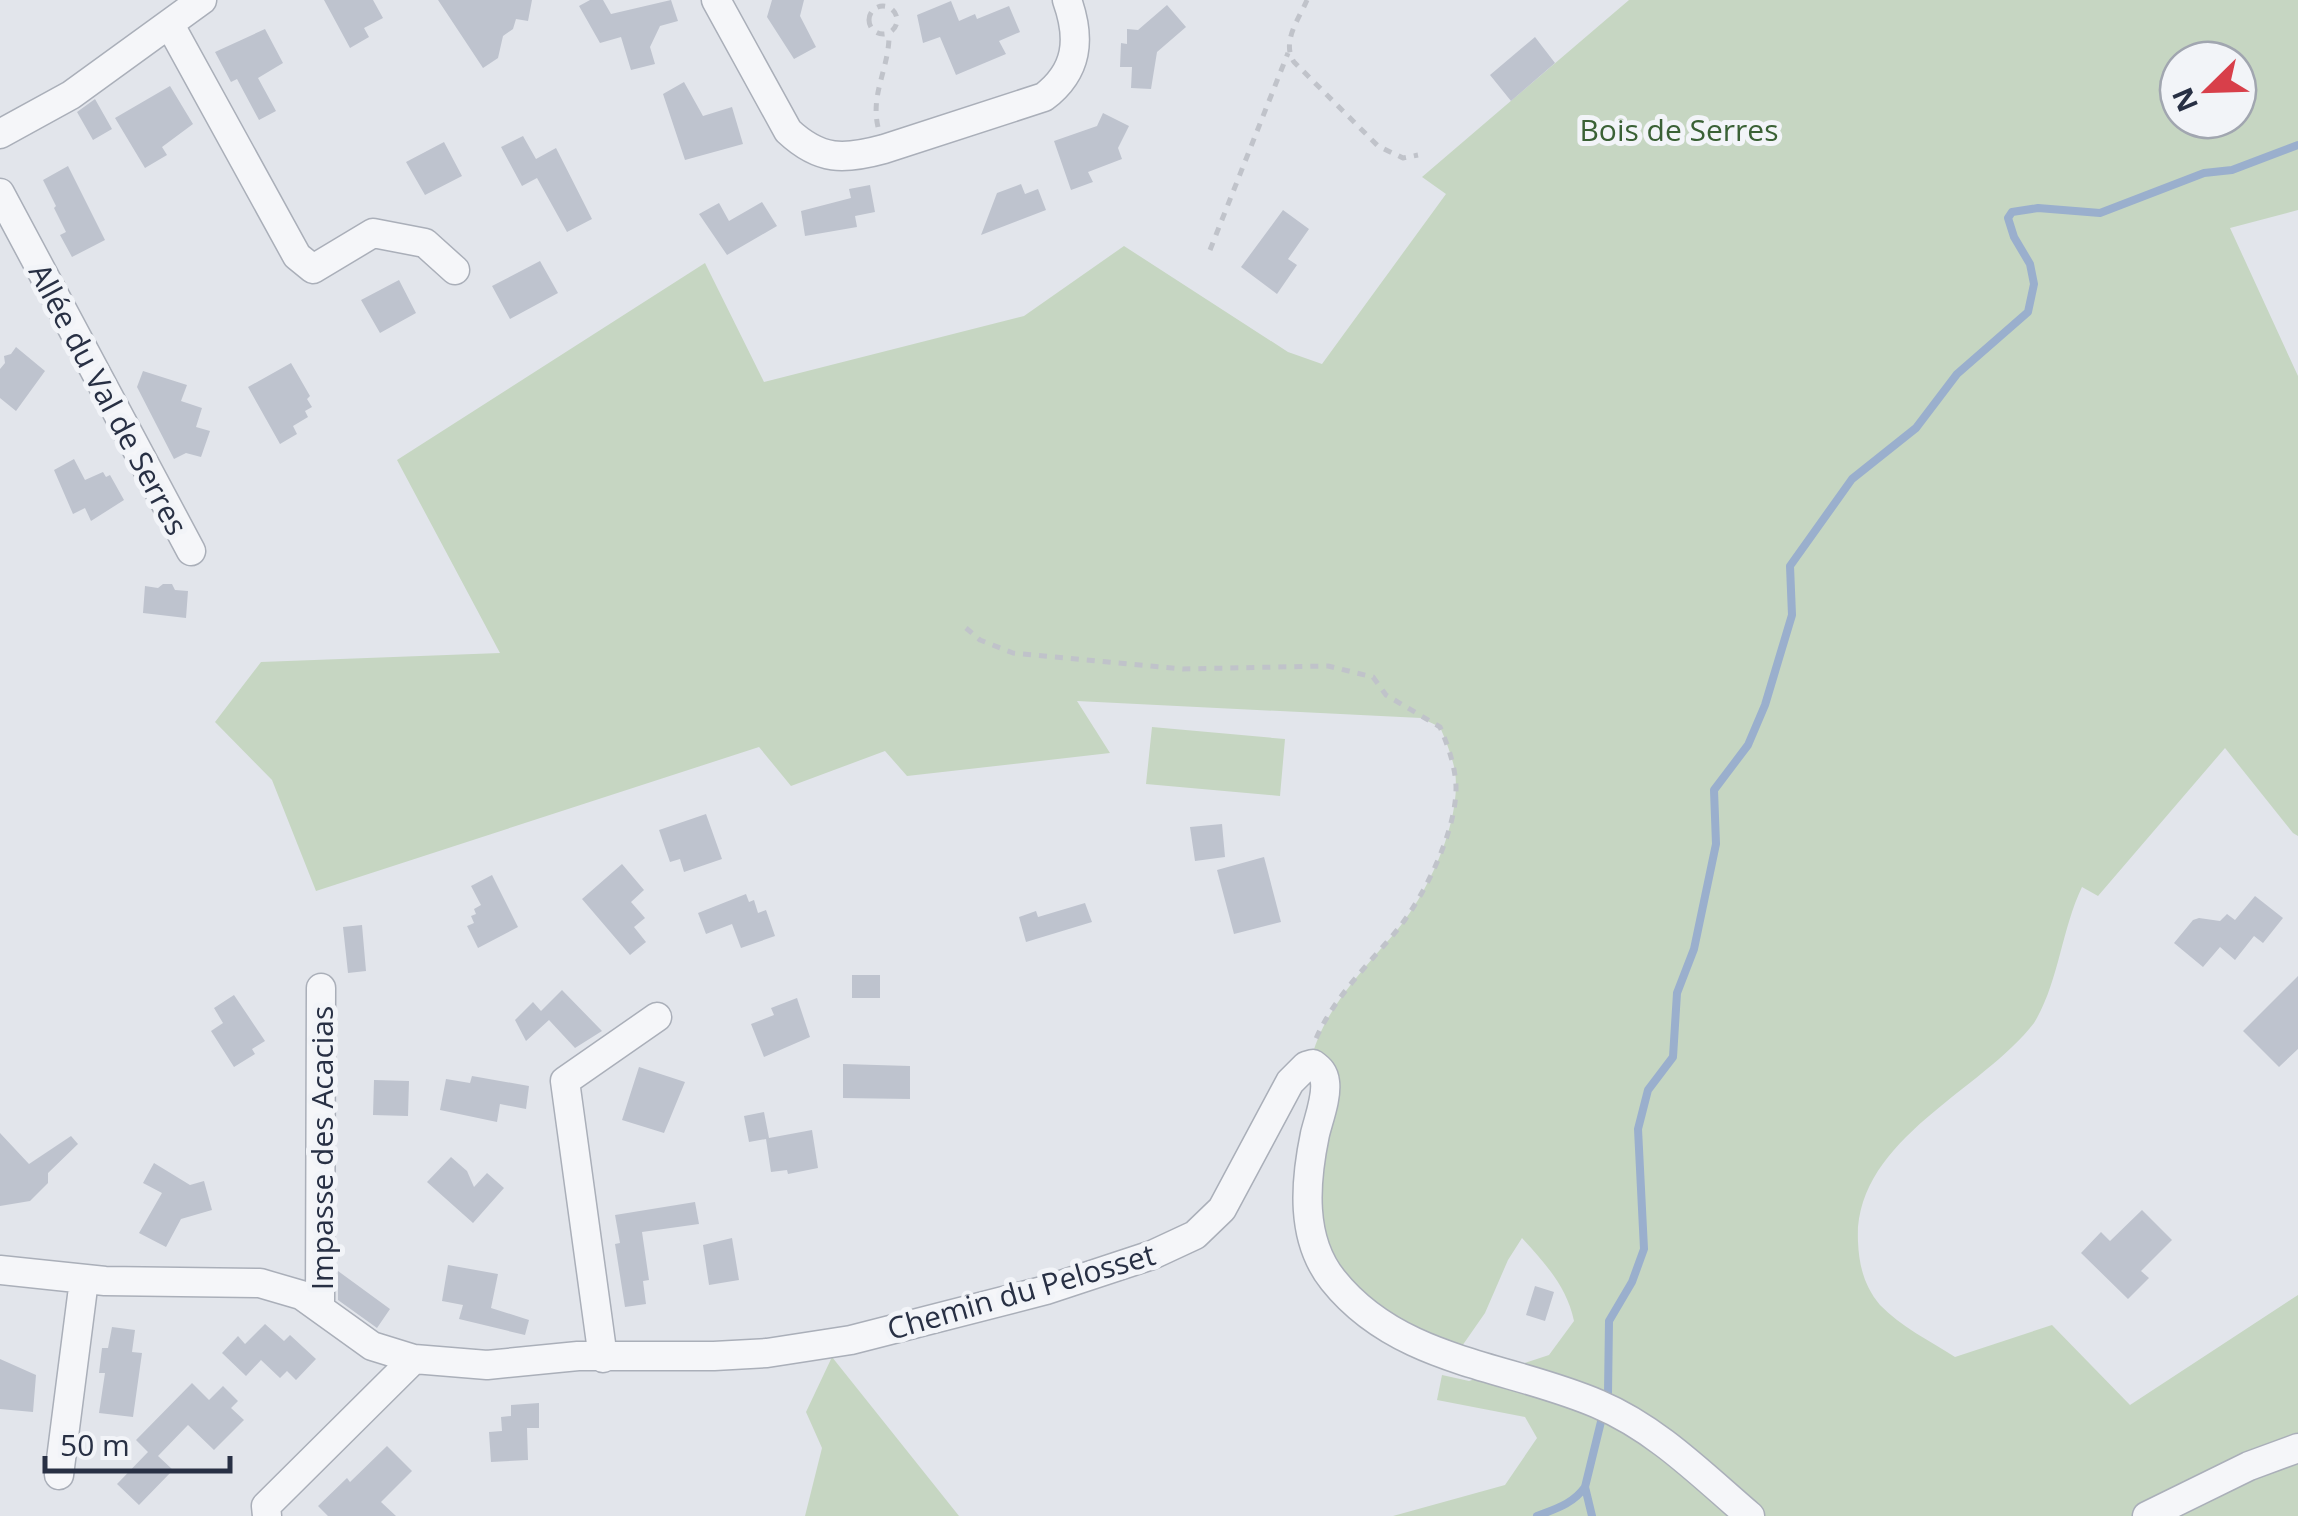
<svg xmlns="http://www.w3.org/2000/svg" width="2298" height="1516" font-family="'Open Sans',sans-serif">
<rect width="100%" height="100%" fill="#e2e5eb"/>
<path fill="#c6d6c2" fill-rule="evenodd" d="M 1629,0 L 2298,0 L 2298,210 L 2230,228 L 2298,376 L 2298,836 L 2293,833 L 2225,748 L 2098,896 L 2082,887 C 2061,931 2059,982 2034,1023 C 1981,1092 1853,1140 1858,1242 C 1859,1265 1864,1286 1880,1305 C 1900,1326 1930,1341 1955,1357 L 2052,1325 L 2130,1405 L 2298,1295 L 2298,1516 L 1393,1516 L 1505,1485 L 1537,1438 L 1525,1417 L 1437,1400 L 1442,1375 L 1469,1381 L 1549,1355 L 1574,1321 C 1567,1287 1545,1263 1522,1238 L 1508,1260 L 1485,1313 L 1453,1359 L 1398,1334 L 1318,1252 L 1326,1087 L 1310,1064 C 1322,1009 1364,970 1398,929 C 1429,891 1462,820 1455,771 C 1452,756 1446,741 1440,727 L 1421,718 L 1077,701 L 1110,753 L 907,776 L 885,751 L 791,786 L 759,747 L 316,891 L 272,780 L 215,722 L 261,662 L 500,653 L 397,460 L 705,263 L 764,382 L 1024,316 L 1124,246 L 1288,352 L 1322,364 L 1446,194 L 1422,177 ZM 2178,60 L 2238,60 L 2238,120 L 2178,120 Z
M 1152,727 L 1285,739 L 1280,796 L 1146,784 Z
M 832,1357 L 959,1516 L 805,1516 L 822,1448 L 806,1412 Z"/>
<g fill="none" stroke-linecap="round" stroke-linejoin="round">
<path stroke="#9aafcd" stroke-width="8" d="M 1585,1487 L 1592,1516
M 1537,1516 C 1555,1509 1573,1504 1585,1487 L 1608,1393 L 1609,1321 L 1632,1282 L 1644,1249 L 1638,1129 L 1648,1090 L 1673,1057 L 1677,993 L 1694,949 L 1716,844 L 1714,790 L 1748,745 L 1765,705 L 1792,615 L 1790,566 L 1852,479 L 1916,428 L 1957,374 L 2028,312 L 2034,284 L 2030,264 L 2014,237 L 2008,218 L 2012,212 L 2038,208 L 2100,213 L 2204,173 L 2232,170 L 2298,145"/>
</g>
<path fill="#bec3ce" d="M 324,0 L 373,0 L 383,18 L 364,28 L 369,37 L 350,48 Z
M 438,0 L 532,0 L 528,21 L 516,19 L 513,29 L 503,36 L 498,58 L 483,68 Z
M 590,0 L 603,0 L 611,14 L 671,0 L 678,21 L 660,26 L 650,47 L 655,64 L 631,70 L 621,37 L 600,43 L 579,6 Z
M 772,0 L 804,0 L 800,16 L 816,47 L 794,59 L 767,17 Z
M 951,1 L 959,21 L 975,14 L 977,19 L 1009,6 L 1020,32 L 999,41 L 1006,54 L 956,75 L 940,37 L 923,43 L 917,15 Z
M 1167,5 L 1186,27 L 1157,52 L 1151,89 L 1131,88 L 1132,67 L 1120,67 L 1121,43 L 1127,44 L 1127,29 L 1138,30 Z
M 265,29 L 283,63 L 258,78 L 276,111 L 259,120 L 237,79 L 231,82 L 215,52 Z
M 1535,37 L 1555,63 L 1511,101 L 1490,75 Z
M 684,82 L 703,116 L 732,107 L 743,144 L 685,160 L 663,94 Z
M 170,86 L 193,124 L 162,147 L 167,155 L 145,168 L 115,118 Z
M 95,99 L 112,129 L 93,140 L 77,112 Z
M 1103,113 L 1129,126 L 1118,148 L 1122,159 L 1088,172 L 1093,182 L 1071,190 L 1054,141 L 1097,126 Z
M 523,136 L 536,159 L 556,148 L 592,219 L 567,232 L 537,178 L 522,186 L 501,147 Z
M 444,142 L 462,176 L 425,195 L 406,162 Z
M 68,166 L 105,240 L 72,257 L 60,235 L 66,232 L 54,208 L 56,206 L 43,180 Z
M 1021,184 L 1025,194 L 1038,189 L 1046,210 L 981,235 L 997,193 Z
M 870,185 L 875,212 L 855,216 L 857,227 L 805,236 L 801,211 L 851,198 L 849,189 Z
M 762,202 L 777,226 L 727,255 L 699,214 L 719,203 L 729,221 Z
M 1283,210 L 1309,229 L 1288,259 L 1297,265 L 1277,294 L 1241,267 Z
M 540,261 L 558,293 L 510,319 L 492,286 Z
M 399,280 L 416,313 L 380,333 L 361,300 Z
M 16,347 L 45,371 L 16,411 L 0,398 L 0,369 L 5,363 L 4,356 L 11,354 Z
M 291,363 L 310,396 L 307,399 L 312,407 L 305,411 L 308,417 L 293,426 L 297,434 L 280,444 L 248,387 Z
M 143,371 L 187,385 L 181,401 L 202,408 L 196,427 L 210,431 L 201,457 L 186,453 L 174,459 L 137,387 Z
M 74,459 L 85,480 L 103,472 L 106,477 L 110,475 L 124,500 L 91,521 L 85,508 L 73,514 L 54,470 Z
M 163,584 L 172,584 L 175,590 L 188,591 L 186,618 L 143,613 L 145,586 L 158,588 Z
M 706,814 L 722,859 L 684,872 L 680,859 L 670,862 L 659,830 Z
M 1222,824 L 1225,857 L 1195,861 L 1190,827 Z
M 1264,857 L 1281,922 L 1234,934 L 1217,870 Z
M 622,864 L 644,890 L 631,902 L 645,918 L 634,927 L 646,942 L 630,955 L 582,899 Z
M 492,875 L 518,927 L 478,948 L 467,926 L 474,923 L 471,916 L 476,914 L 474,909 L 481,905 L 471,886 Z
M 746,894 L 749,902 L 754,900 L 758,913 L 766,910 L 775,936 L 741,948 L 732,924 L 706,934 L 698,913 Z
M 2255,896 L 2283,918 L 2263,943 L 2254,936 L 2235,960 L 2220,947 L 2203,967 L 2174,943 L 2193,920 L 2199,918 L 2220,921 L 2227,914 L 2235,920 Z
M 1085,903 L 1092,922 L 1026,942 L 1019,917 L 1036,911 L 1038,917 Z
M 362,925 L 366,971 L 348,973 L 343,927 Z
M 852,975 L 880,975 L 880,998 L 852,998 Z
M 2298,976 L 2298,1049 L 2279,1067 L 2243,1031 Z
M 562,990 L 602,1031 L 575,1048 L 549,1020 L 526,1041 L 515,1020 L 533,1002 L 541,1011 Z
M 234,995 L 265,1041 L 252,1049 L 255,1054 L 234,1067 L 211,1031 L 223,1023 L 214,1008 Z
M 797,998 L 810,1037 L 764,1057 L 751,1024 L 774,1015 L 771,1008 Z
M 843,1064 L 910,1066 L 910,1099 L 843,1098 Z
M 639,1067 L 685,1082 L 664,1133 L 622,1120 Z
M 472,1076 L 529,1086 L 526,1109 L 500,1104 L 497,1122 L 440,1110 L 446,1079 L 470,1083 Z
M 374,1080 L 409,1081 L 408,1116 L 373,1115 Z
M 764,1112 L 769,1138 L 812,1130 L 818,1168 L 788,1174 L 787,1170 L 771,1172 L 766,1139 L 749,1142 L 744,1116 Z
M 0,1133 L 29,1164 L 71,1136 L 78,1144 L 48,1173 L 48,1183 L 30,1201 L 0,1206 Z
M 451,1157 L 467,1171 L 474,1187 L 487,1173 L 504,1188 L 473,1223 L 427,1182 Z
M 154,1163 L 190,1185 L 204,1181 L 212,1210 L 181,1219 L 166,1247 L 139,1233 L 162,1193 L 143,1183 Z
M 695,1202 L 699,1224 L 642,1232 L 649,1280 L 643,1281 L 646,1304 L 625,1307 L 615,1244 L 620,1243 L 615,1215 Z
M 2142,1210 L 2172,1240 L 2141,1271 L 2149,1278 L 2128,1299 L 2081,1253 L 2101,1232 L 2110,1241 Z
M 732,1238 L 739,1280 L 709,1285 L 703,1245 Z
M 448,1265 L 498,1274 L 491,1308 L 529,1320 L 525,1335 L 459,1319 L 463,1305 L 442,1301 Z
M 338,1271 L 390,1309 L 377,1328 L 338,1300 Z
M 1535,1286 L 1554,1292 L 1545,1321 L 1526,1315 Z
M 265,1324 L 284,1341 L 290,1335 L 316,1359 L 296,1380 L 287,1371 L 280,1378 L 261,1360 L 246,1376 L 222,1353 L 238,1336 L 245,1344 Z
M 112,1327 L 135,1330 L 132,1352 L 142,1353 L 133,1417 L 99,1413 L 105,1373 L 99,1373 L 102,1348 L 108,1348 Z
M 0,1359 L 36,1375 L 33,1412 L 0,1409 Z
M 192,1383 L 209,1400 L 223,1386 L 238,1401 L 231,1408 L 244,1420 L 214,1450 L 188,1425 L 158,1456 L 173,1470 L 139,1505 L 117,1484 L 148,1452 L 136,1440 Z
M 539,1403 L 539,1428 L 527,1428 L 528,1460 L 491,1462 L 489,1432 L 502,1431 L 501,1417 L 511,1416 L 511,1405 Z
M 387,1446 L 412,1471 L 381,1502 L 396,1516 L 328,1516 L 318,1506 L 347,1478 L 350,1482 Z"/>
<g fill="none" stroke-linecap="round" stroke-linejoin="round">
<g stroke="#aaafb9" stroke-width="31">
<path id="minor" d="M 716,0 L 788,131 C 820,161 844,160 884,149 L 1044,97 C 1078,71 1081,39 1067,0
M 170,25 L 297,256 L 313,269 L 373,233 L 425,243 L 455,270
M 0,134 L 71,95 L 202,0
M 0,193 L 191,551
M 0,1270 L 105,1281 L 260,1283 L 301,1295 L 372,1346 L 414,1359 L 487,1365 L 578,1356 L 714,1356 L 767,1353 L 851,1340 L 1046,1290 L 1152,1255 L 1195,1235 L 1222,1209 L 1290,1082 L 1306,1066 L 1313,1064 C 1320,1069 1324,1073 1325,1082 C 1327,1097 1319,1118 1315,1134 C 1305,1182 1300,1239 1333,1280 C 1399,1363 1508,1365 1598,1404 C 1657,1429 1702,1475 1750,1516
M 320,1307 L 321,988
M 603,1358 L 565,1081 L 657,1017
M 59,1475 L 84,1280
M 267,1516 L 266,1506 L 414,1359
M 2147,1516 L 2249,1466 L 2298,1448"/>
</g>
<path stroke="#c0c3ca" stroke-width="5" stroke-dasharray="8 8" stroke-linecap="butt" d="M 1307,0 C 1299,19 1281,42 1294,62 L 1378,146 L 1403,158 L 1418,155
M869 20a14 14 0 1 1 28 0a14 14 0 1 1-28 0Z
M 878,127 C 870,93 890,67 889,33
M 1210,250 L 1288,53
M 966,628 L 980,640 L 1013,653 L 1183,669 L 1328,666 L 1373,677 L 1386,695 L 1440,727 C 1448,746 1455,765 1456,786 C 1457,830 1425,895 1398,929 C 1369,964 1333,998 1315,1041"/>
<use href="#minor" stroke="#f5f6f9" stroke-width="28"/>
</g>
<g text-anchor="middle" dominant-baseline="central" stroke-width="10" stroke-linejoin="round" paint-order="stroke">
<g font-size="30" fill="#3a6135" stroke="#f2f4f8">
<text x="1679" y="129">Bois de Serres</text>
</g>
<g font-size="30" fill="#283044" stroke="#f2f4f8">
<text transform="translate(109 399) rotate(62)">Allée du Val de Serres</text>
<text transform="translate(321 1148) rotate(-90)">Impasse des Acacias</text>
<text transform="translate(1021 1291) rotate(-16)">Chemin du Pelosset</text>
</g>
</g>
<g transform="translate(2208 90) rotate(247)"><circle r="48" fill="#f2f4f8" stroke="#a1a6b0" stroke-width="2.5"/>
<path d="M0-8L18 38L0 25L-18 38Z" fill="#d83f4a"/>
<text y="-15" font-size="28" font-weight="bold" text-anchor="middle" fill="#283044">N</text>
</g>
<path d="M45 1456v15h185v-15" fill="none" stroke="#283044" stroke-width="5"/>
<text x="60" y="1456" font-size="30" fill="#283044" stroke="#f2f4f8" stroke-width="8" paint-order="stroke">50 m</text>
</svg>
